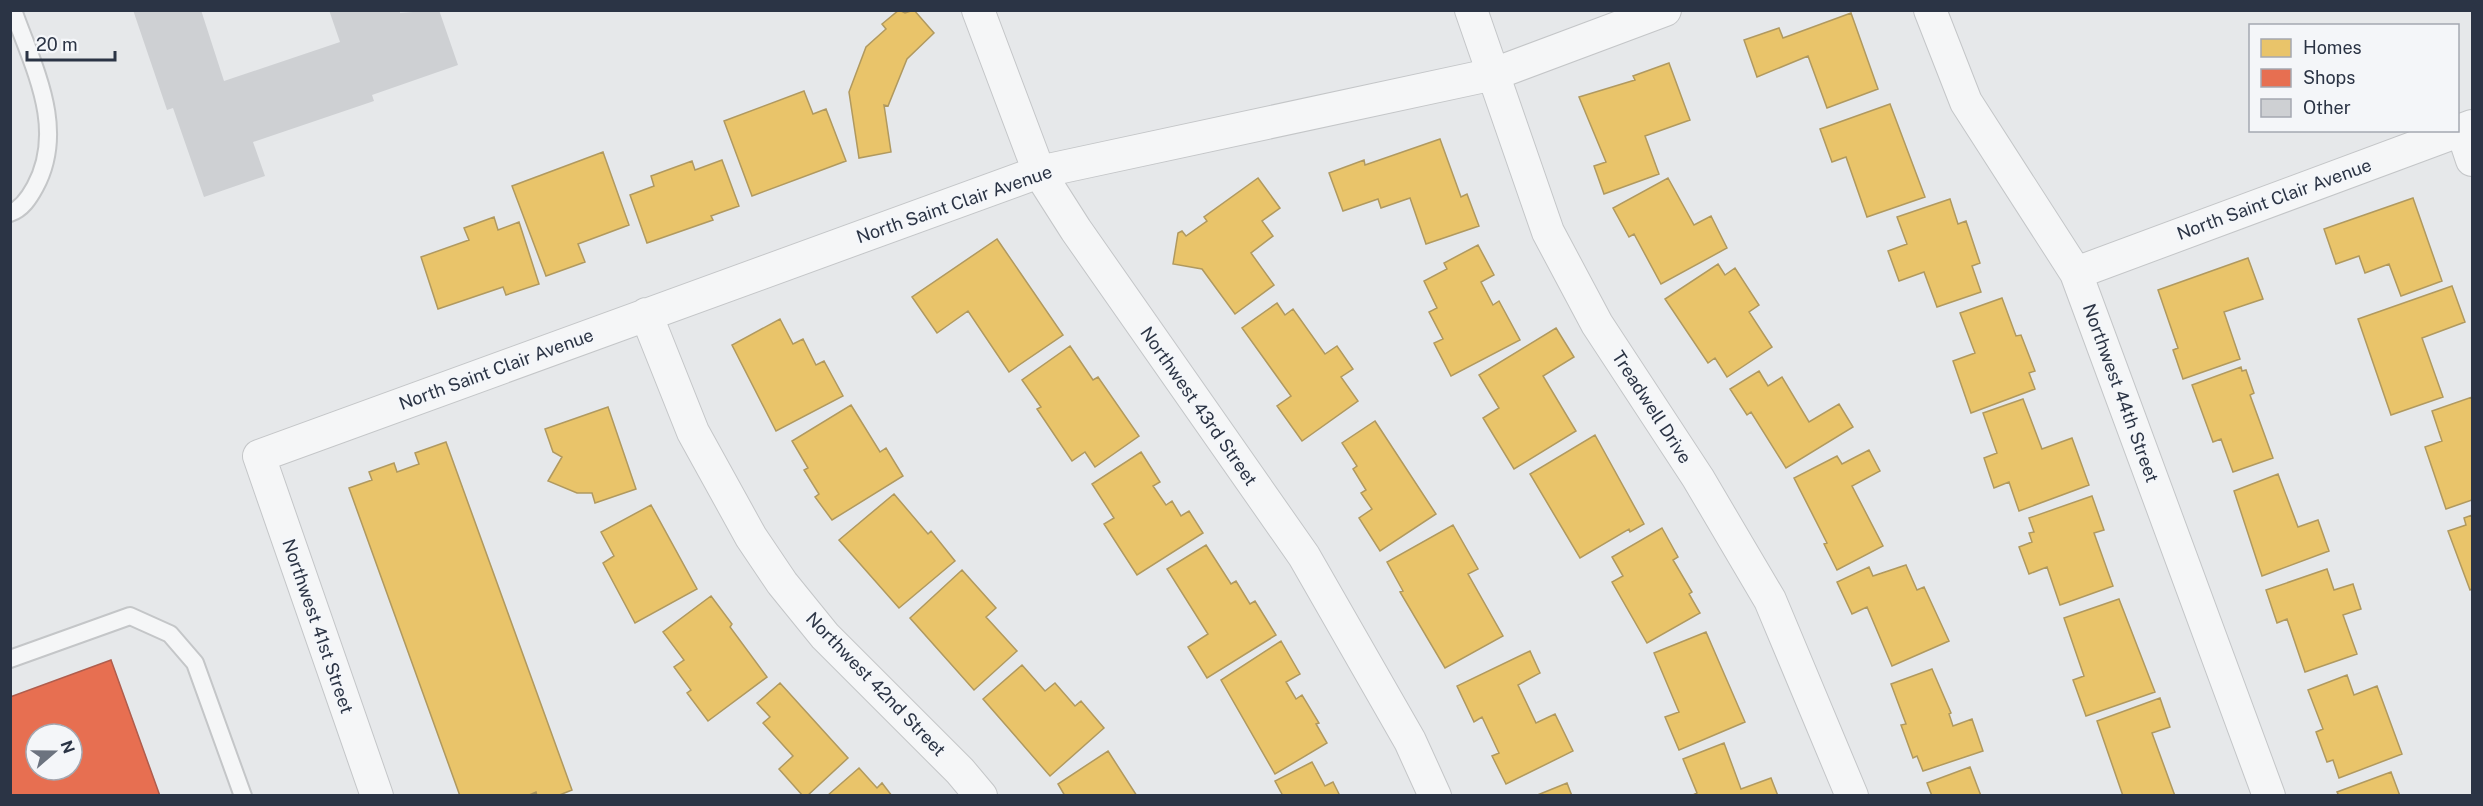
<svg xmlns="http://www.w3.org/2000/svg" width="2483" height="806" font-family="'Public Sans',sans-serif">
<rect width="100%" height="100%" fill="#e6e8ea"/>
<path fill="#e9c46a" stroke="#b0995f" stroke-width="1.5" d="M 899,10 L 905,13 L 914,10 L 934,33 L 907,59 L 888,106 L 884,105 L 891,152 L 859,158 L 849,92 L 866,47 L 886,29 L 882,24 Z
M 1851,13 L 1878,89 L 1827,108 L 1808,56 L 1757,77 L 1744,40 L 1779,28 L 1783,38 Z
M 1669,63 L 1690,120 L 1645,136 L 1659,174 L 1604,194 L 1594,166 L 1606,162 L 1579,97 L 1635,80 L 1633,76 Z
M 804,91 L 813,114 L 826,109 L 846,161 L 752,196 L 724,121 Z
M 1890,104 L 1925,197 L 1867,217 L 1846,157 L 1832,162 L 1820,129 Z
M 1440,139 L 1461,197 L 1467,194 L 1479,226 L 1426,244 L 1410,198 L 1381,208 L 1378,199 L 1343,211 L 1329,173 L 1364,160 L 1365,165 Z
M 603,152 L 629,225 L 578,244 L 585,262 L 546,276 L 512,186 Z
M 722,160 L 739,206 L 711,216 L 713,220 L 647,243 L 630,195 L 654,186 L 651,176 L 692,161 L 695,170 Z
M 1258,178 L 1280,208 L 1262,221 L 1273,236 L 1251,253 L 1274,285 L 1235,314 L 1202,269 L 1173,264 L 1178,233 L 1182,231 L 1186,236 L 1207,221 L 1204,217 Z
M 1668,178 L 1694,225 L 1711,216 L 1727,248 L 1661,284 L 1634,234 L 1629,237 L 1613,208 Z
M 2413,198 L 2442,281 L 2401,296 L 2389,264 L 2365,273 L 2359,256 L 2336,264 L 2324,229 Z
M 1950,199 L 1958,224 L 1966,221 L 1980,263 L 1972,266 L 1981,292 L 1937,307 L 1924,272 L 1899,281 L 1888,251 L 1907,244 L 1897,217 Z
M 494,217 L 498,230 L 519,222 L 539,284 L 506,295 L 503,287 L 438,309 L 421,257 L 469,240 L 464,228 Z
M 997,239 L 1063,335 L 1009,372 L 968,311 L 937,333 L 912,297 Z
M 1478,245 L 1494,275 L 1481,282 L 1493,305 L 1499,301 L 1520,340 L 1451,376 L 1434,343 L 1443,339 L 1429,312 L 1437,308 L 1424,281 L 1447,269 L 1444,263 Z
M 2248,258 L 2263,299 L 2224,312 L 2240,359 L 2183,379 L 2173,350 L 2178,348 L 2158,290 Z
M 1718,264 L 1725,275 L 1735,268 L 1759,305 L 1749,312 L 1772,347 L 1727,377 L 1715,358 L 1708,363 L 1665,299 Z
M 2452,286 L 2465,322 L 2422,338 L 2443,397 L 2391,415 L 2358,319 Z
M 2002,298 L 2016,336 L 2021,335 L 2035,371 L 2029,373 L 2035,389 L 1971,413 L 1953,361 L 1975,353 L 1960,313 Z
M 1277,303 L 1285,315 L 1293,309 L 1325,354 L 1337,346 L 1353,369 L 1341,377 L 1358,401 L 1302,441 L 1277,406 L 1291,396 L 1242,328 Z
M 780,319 L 793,344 L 803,339 L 816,365 L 824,361 L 843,396 L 776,431 L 732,345 Z
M 1556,328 L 1574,357 L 1543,376 L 1576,431 L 1514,469 L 1483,418 L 1499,408 L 1479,375 Z
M 1070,346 L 1093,380 L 1098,377 L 1139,436 L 1095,467 L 1085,452 L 1072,461 L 1037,409 L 1041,407 L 1022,380 Z
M 2241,367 L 2242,371 L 2246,370 L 2254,393 L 2250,395 L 2273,458 L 2233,472 L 2221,439 L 2213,442 L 2192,385 Z
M 1759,371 L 1768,386 L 1782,377 L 1809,422 L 1839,404 L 1853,427 L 1786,468 L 1751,412 L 1747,415 L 1730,389 Z
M 2472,397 L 2472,500 L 2446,509 L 2425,447 L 2442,441 L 2432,411 Z
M 2023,399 L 2042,449 L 2072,438 L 2089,485 L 2019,511 L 2009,482 L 1994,488 L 1984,458 L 1997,453 L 1983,413 Z
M 851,405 L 880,452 L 886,448 L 903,476 L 832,520 L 815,497 L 819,494 L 804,470 L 808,468 L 792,441 Z
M 608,407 L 636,489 L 595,503 L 592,493 L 577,493 L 548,481 L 562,457 L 553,452 L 545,429 Z
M 1375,421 L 1436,514 L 1380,551 L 1359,518 L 1372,509 L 1361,493 L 1366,490 L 1353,469 L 1357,466 L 1342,443 Z
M 1595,435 L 1644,524 L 1630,532 L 1629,529 L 1580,558 L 1530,474 Z
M 446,442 L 572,790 L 557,796 L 537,796 L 536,792 L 527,796 L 460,796 L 349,488 L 372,480 L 369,472 L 394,463 L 397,472 L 419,464 L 415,453 Z
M 1869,450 L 1880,471 L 1852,486 L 1883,546 L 1837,570 L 1824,544 L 1827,543 L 1794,478 L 1837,456 L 1842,464 Z
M 1141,452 L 1160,482 L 1153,486 L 1166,505 L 1172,501 L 1181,516 L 1189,511 L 1203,533 L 1137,575 L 1104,524 L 1114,518 L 1092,484 Z
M 2278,474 L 2298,527 L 2318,520 L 2329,551 L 2262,576 L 2234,491 Z
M 894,494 L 928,534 L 931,531 L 955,561 L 899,608 L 839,540 Z
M 2092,496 L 2104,530 L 2094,533 L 2113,586 L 2060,605 L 2047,567 L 2029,574 L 2019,547 L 2032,542 L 2029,533 L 2034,532 L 2029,518 Z
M 651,505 L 697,589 L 635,623 L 603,563 L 614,556 L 601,532 Z
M 2472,515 L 2472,589 L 2470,590 L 2448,531 L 2466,525 L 2464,518 Z
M 1453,525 L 1478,569 L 1468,574 L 1503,636 L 1445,668 L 1400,592 L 1403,591 L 1387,562 Z
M 1662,528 L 1678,557 L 1673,560 L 1692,592 L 1689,594 L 1700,613 L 1647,643 L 1612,582 L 1623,576 L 1612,557 Z
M 1206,545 L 1231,584 L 1236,581 L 1250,604 L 1255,601 L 1276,635 L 1207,678 L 1188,647 L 1208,634 L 1167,569 Z
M 1906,565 L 1917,590 L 1924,587 L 1949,641 L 1892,666 L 1867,607 L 1852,614 L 1837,582 L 1869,567 L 1873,576 Z
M 2327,569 L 2334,590 L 2353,584 L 2361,609 L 2343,615 L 2357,654 L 2305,672 L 2287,619 L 2277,623 L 2266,590 Z
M 962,570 L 996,608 L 986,617 L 1017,651 L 974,690 L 910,618 Z
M 711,596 L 732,624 L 730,627 L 767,677 L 708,721 L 687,693 L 691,690 L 674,667 L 684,660 L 663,632 Z
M 2119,599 L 2155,692 L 2086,716 L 2073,680 L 2084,676 L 2064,618 Z
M 1706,632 L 1745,722 L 1679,750 L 1665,717 L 1679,712 L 1654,653 Z
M 1281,641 L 1300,674 L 1286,682 L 1296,699 L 1302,695 L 1319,723 L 1316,724 L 1327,743 L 1275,774 L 1221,680 Z
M 1530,651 L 1540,673 L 1518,685 L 1536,723 L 1555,714 L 1573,751 L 1506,784 L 1492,756 L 1499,753 L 1482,717 L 1474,722 L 1457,686 Z
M 1022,665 L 1045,691 L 1055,683 L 1075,706 L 1081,701 L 1104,728 L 1050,776 L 983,699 Z
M 1932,669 L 1951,713 L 1949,714 L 1953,726 L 1972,719 L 1983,751 L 1923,771 L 1917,756 L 1913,758 L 1901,725 L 1906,724 L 1891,684 Z
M 2347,675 L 2354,695 L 2377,686 L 2402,754 L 2339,778 L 2333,760 L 2327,762 L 2316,732 L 2323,729 L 2308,690 Z
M 780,683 L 848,758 L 807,796 L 803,796 L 779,769 L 793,756 L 763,723 L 770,717 L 757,703 Z
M 2160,698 L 2170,727 L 2152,733 L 2175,796 L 2123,796 L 2097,721 Z
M 1724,743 L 1741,789 L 1771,778 L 1778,796 L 1691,796 L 1697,793 L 1683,759 Z
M 1108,751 L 1137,796 L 1065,796 L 1058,784 Z
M 1312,762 L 1325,786 L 1333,782 L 1340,796 L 1283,796 L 1275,781 Z
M 1970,767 L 1981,796 L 1932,796 L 1927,783 Z
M 859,768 L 877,788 L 882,783 L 892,796 L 827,796 Z
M 2391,772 L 2400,796 L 2339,796 L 2337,792 Z
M 1567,783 L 1572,796 L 1535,796 Z"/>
<path fill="#e76f51" stroke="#af5d4d" stroke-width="1.5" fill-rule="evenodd" d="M 111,660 L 160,796 L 10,796 L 10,697 ZM 36,734 L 72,734 L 72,770 L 36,770 Z"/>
<path fill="#ced0d3" d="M 133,10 L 201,10 L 224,81 L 340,42 L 329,10 L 400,10 L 400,13 L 439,10 L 458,65 L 372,95 L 374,101 L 253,142 L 265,176 L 204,197 L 173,108 L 167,110 Z"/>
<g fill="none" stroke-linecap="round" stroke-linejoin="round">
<g stroke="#c4c6c8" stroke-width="20">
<path id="lane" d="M 10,213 C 22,209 29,198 35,187 C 67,128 33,67 13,10
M 10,659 L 130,616 L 170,634 L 195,663 L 243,796"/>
</g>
<g stroke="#c4c6c8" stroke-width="34">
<path id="street" d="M 978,10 L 1039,172 L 1076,230 L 1304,556 L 1410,741 L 1435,796
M 1471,10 L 1548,232 L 1597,324 L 1698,478 L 1770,600 L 1852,796
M 1930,10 L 1966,102 L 2076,273 L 2269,796
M 2462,130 L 2472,160
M 2076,273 L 2472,126
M 646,314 L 693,432 L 751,537 L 782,583 L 825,636 L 960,771 L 981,796
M 377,796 L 259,456 L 1039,172 L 1494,74 L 1665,10"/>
</g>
<use href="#lane" stroke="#f5f6f7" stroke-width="16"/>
<use href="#street" stroke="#f5f6f7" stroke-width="32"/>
</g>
<g text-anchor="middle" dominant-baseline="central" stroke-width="6" stroke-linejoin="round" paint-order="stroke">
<g font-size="18" fill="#2b3445" stroke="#f4f6f9">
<text transform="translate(2274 199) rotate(-20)">North Saint Clair Avenue</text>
<text transform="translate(954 204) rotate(-19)">North Saint Clair Avenue</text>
<text transform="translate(496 369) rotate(-20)">North Saint Clair Avenue</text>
<text transform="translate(2121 393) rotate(70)">Northwest 44th Street</text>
<text transform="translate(1199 406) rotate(55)">Northwest 43rd Street</text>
<text transform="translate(1652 407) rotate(57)">Treadwell Drive</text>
<text transform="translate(318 626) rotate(71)">Northwest 41st Street</text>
<text transform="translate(876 684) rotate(46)">Northwest 42nd Street</text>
</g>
</g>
<rect width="2483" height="806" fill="none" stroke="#2b3445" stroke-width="24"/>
<rect x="2249" y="24" width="210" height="108" fill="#f4f6f9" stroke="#a4a8b1" stroke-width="1.5"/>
<rect x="2261" y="39" width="30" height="18" fill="#e9c46a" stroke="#a4a8b1" stroke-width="1.5"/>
<text x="2303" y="54" font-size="18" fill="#2b3445">Homes</text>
<rect x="2261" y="69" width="30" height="18" fill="#e76f51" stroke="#a4a8b1" stroke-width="1.5"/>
<text x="2303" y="84" font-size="18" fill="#2b3445">Shops</text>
<rect x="2261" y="99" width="30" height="18" fill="#ced0d3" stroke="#a4a8b1" stroke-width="1.5"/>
<text x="2303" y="114" font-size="18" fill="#2b3445">Other</text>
<g transform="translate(54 752) rotate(70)"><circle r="28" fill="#f4f6f9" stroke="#a4a8b1" stroke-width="1.5"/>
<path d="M0-4.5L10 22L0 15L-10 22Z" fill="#6c737f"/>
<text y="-9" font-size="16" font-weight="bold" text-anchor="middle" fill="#2b3445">N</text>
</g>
<path d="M27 51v9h88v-9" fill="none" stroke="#2b3445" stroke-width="3"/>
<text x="36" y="51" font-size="18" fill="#2b3445" stroke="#f4f6f9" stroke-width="4.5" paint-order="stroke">20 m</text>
</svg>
